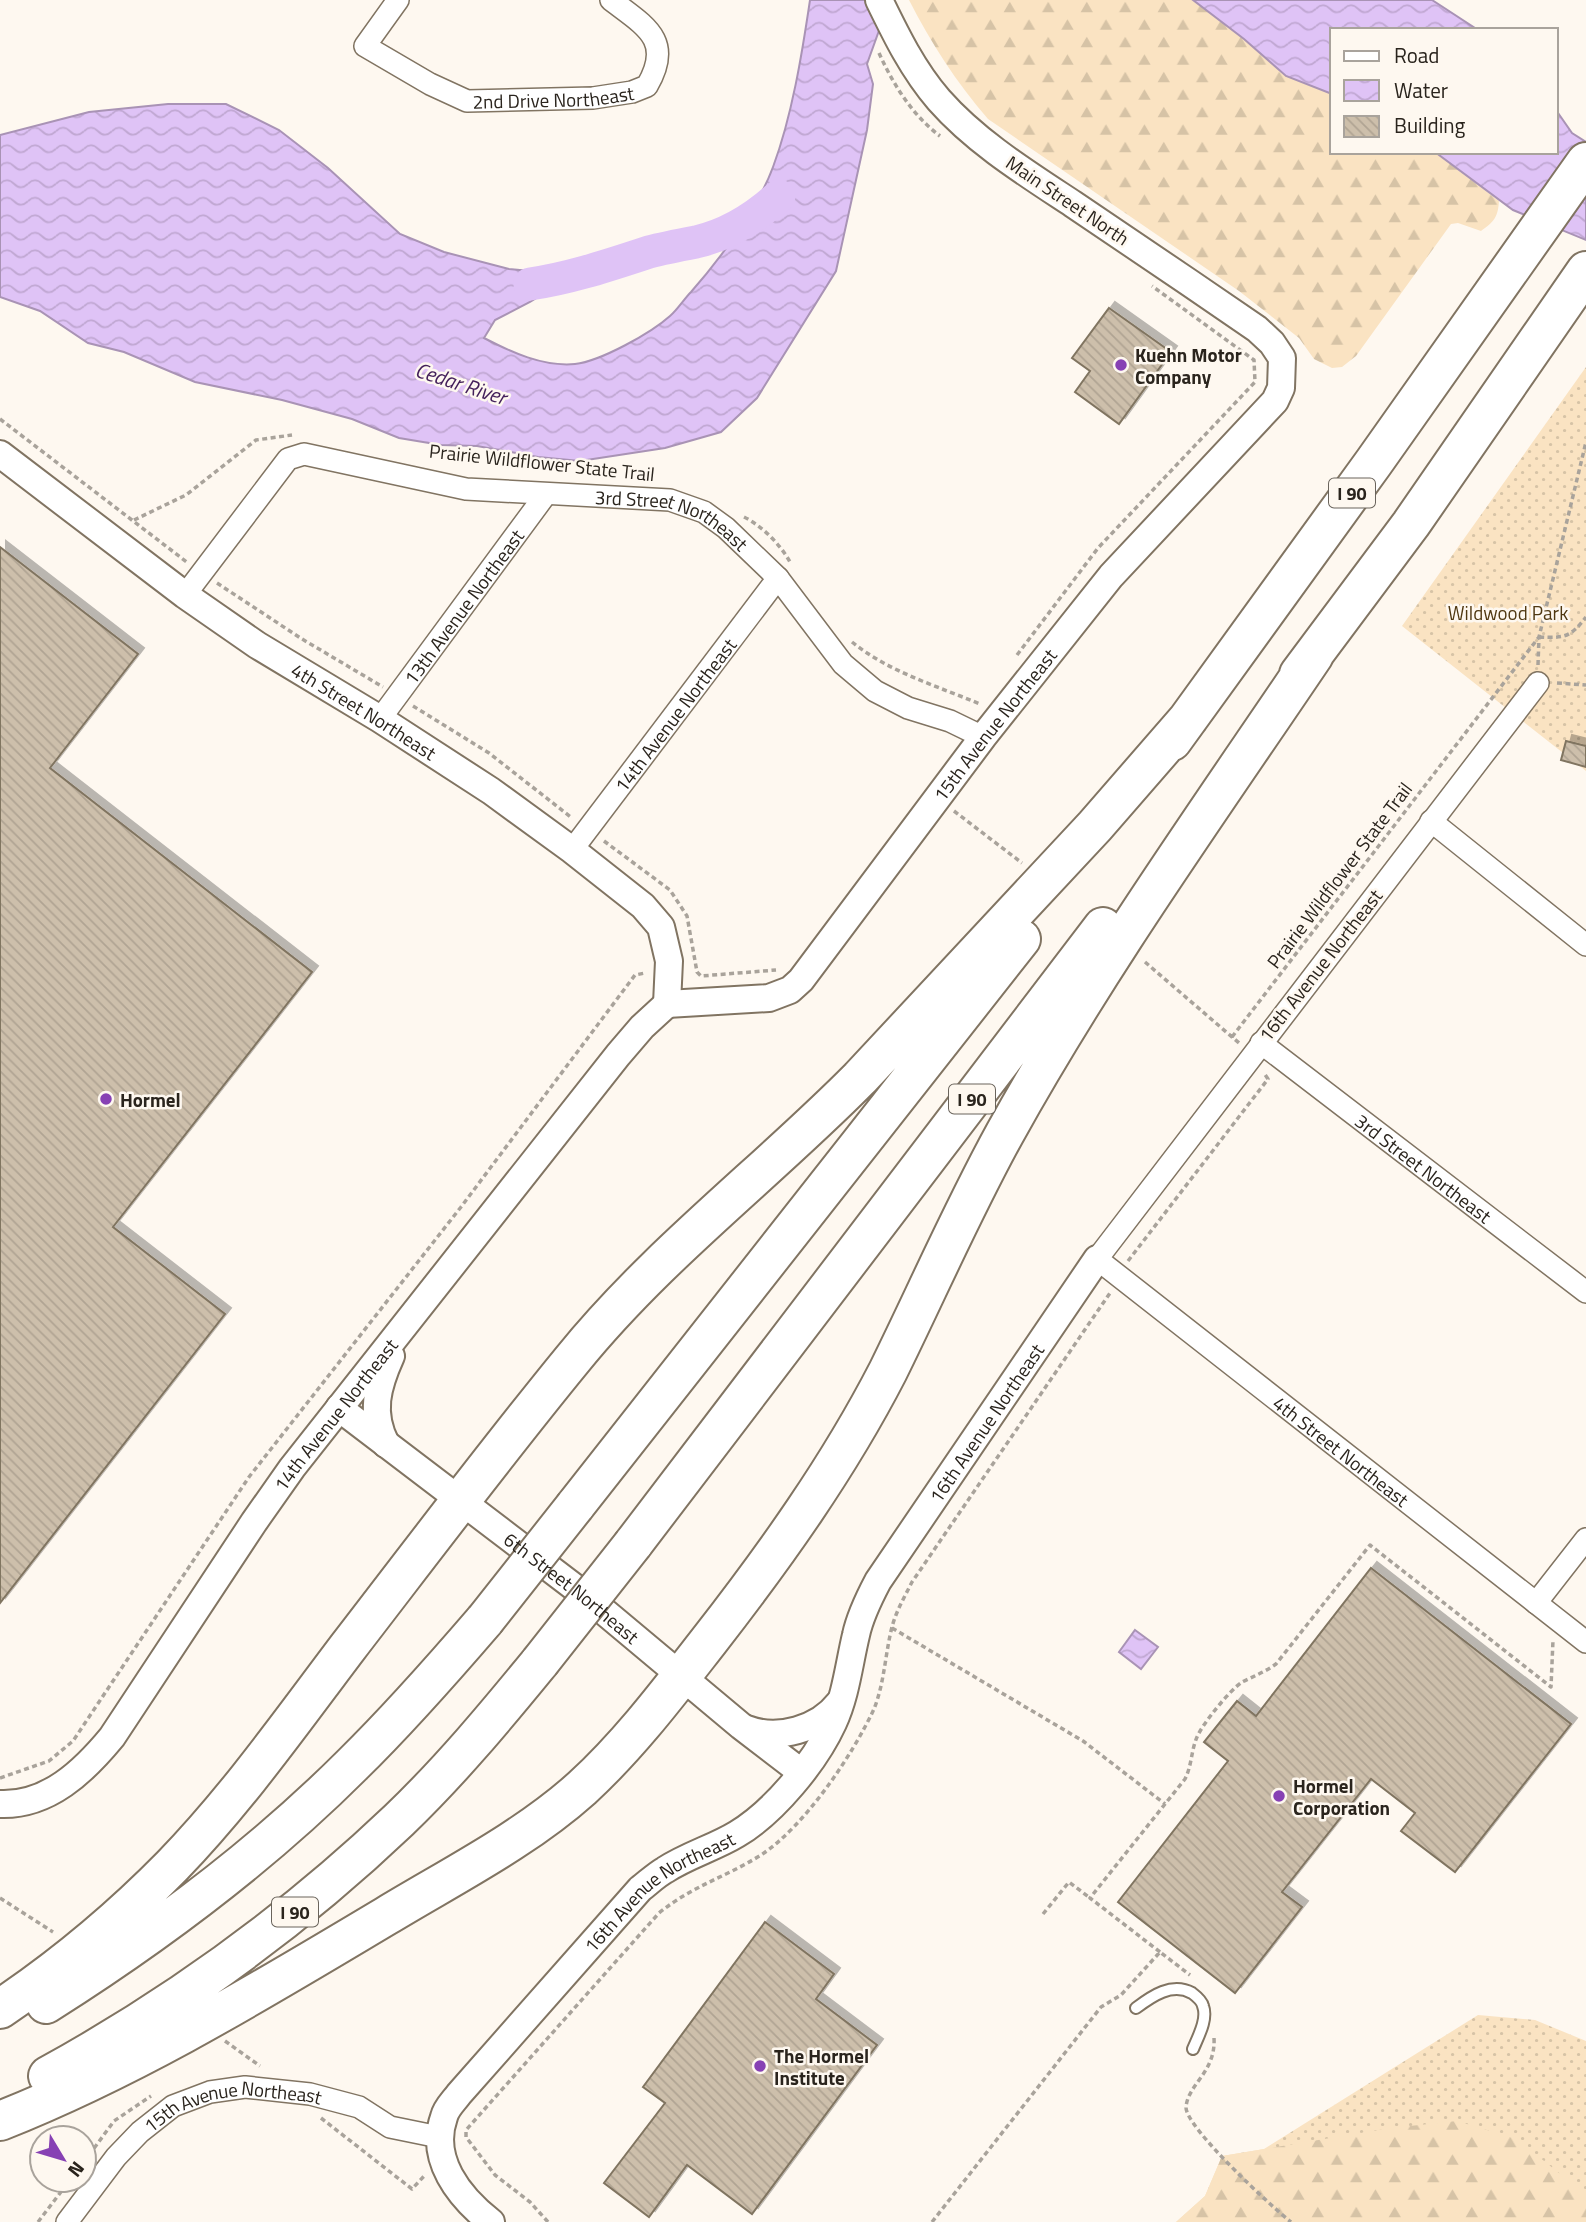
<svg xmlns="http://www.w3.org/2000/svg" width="1586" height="2222" font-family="'Titillium Web',sans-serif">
<defs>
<pattern id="grass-dots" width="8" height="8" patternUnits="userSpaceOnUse" patternTransform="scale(1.75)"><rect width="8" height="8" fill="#fae3c2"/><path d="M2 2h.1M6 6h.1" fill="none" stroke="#d6c3a6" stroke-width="1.8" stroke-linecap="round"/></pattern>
<pattern id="forest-firs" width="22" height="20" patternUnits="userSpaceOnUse" patternTransform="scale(1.75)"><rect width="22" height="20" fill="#fae3c2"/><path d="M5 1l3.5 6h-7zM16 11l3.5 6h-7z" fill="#d6c3a6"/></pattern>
<pattern id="water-waves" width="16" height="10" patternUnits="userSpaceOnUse" patternTransform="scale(1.75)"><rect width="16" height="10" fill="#dfc3f6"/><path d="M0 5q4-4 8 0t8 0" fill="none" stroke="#c0a7d2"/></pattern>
<pattern id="building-back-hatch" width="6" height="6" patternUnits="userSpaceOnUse" patternTransform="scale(1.75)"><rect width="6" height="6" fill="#cdbfab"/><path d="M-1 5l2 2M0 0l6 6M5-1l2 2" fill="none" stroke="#b0a493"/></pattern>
<filter id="shadow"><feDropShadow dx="6" dy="-6" stdDeviation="0" flood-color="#0004"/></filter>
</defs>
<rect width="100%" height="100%" fill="#fef8f0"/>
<path fill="url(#grass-dots)" d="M 1586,367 L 1586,771 L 1402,626 Z
M 1478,2015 L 1535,2020 L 1586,2041 L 1586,2222 L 1176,2222 L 1205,2196 L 1222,2156 L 1264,2149 Z"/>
<path fill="url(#forest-firs)" d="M 909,0 L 1193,0 L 1244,39 L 1286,76 L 1332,94 L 1332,152 L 1435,152 L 1499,201 C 1498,217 1494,222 1481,231 L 1458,223 L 1451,224 L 1356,356 L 1342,367 L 1332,368 L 1314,359 L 1299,338 L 1239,291 L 988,119 C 956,82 931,43 909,0 Z
M 1457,2121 L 1517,2139 L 1586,2195 L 1586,2222 L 1176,2222 L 1205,2196 L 1222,2156 L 1391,2128 Z"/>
<path fill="url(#water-waves)" stroke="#a993b5" stroke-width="2" d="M 810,0 L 890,0 L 867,64 L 873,84 L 867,130 L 836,271 L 757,398 L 721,432 L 665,448 L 580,461 L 538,457 L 477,446 L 441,445 L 399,438 L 352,419 L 282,400 L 195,382 L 124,352 L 88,343 L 40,311 L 0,297 L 0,135 L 89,112 L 168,104 L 226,104 L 279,130 L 328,168 L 400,234 L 444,252 L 509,269 L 574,275 L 530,302 L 495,320 L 484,338 C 511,352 543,367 575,364 C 601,361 651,333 670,316 C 678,309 684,299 691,292 C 720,259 758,208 773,167 C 792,116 802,54 810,0 Z
M 1193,0 L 1432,0 L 1478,30 L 1332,30 L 1332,94 L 1286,76 L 1244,39 Z
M 1556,110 L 1572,133 L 1586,142 L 1586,240 L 1513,210 L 1435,152 L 1556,152 Z
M 1135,1630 L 1158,1647 L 1141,1669 L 1119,1652 Z"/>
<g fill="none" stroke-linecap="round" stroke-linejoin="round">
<path stroke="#dfc3f6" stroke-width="33" d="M 530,284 C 571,278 609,265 649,252 C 664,248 680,245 696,242 C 727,235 756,217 779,196"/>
</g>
<path fill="url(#building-back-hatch)" stroke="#807461" stroke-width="2" filter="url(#shadow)" d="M 1109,308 L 1171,352 L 1119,424 L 1075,392 L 1090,371 L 1072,358 Z
M 0,547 L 138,654 L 50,768 L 312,972 L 113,1227 L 225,1314 L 0,1603 Z
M 1566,741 L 1586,746 L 1586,767 L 1561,760 Z
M 1371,1568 L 1571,1724 L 1455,1872 L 1401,1831 L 1415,1813 L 1371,1779 L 1282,1892 L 1302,1907 L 1235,1993 L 1118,1902 L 1228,1761 L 1204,1742 L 1237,1701 L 1256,1716 Z
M 765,1922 L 834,1974 L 816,1999 L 877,2045 L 752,2214 L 687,2165 L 649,2217 L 604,2183 L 665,2103 L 643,2087 Z"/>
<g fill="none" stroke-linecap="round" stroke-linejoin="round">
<g stroke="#817462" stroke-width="14">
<path id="service" d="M 1136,2008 C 1152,1996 1172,1982 1192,1993 C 1196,1996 1202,2001 1203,2006 C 1208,2019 1198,2037 1193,2049"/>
</g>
<g stroke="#817462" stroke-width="24">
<g id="minor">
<path id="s1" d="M 398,0 L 365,46 L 430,84 L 467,101 L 593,98 L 632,92 L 647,86 C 674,40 645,26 611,0"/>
<path id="s2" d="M 185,595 L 288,459 L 304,454 L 466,489 L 670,500 L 704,512 L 726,528 L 778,578 L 843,664 L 875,691 L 908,708 L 950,721 L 983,737"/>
<path id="s3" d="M 1538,683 L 1097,1259 L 1586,1642"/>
<path id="s4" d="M 380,719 L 546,494"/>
<path d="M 1431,821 L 1586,945"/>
<path id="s5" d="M 572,850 L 778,578"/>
<path id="s6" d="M 1261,1043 L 1586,1292"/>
<path d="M 1536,1603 L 1586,1539"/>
<path id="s7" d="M 67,2222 L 116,2157 L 140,2132 L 173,2106 L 210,2092 L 245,2087 L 310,2094 L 359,2107 L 390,2127 L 439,2137"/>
</g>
</g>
<g stroke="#817462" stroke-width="30">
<g id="tertiary">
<path id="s8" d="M 0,454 L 185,595 L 257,645 L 380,719 L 491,791 L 572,850 L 643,906 L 661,927 L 669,961 L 667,1004"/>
<path id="s9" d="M 667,1004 L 769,998 L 790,990 L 801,980 L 983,737 L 1111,576 L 1275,401 L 1281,388 L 1282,358 L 1272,343 L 1257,329 C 1196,287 1134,245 1073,204 C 1026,173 976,142 939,100 C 913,70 896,35 879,0"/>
<path id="s10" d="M 339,1408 L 582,1593 L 741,1726 L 801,1772"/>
<path d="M 386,1444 C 370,1413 377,1387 391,1356"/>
<path d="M 747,1729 C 778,1741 819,1729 839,1703"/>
<path id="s11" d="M 0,1804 C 48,1806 84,1771 112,1737 L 254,1522 L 292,1468 L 618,1055 L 642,1027 L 667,1004"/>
<path id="s12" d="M 491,2222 C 459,2197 429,2159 444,2117 C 446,2108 454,2101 459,2094 L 640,1889 C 648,1883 656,1875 665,1870 C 688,1855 714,1848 737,1834 C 774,1812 815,1762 833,1723 C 846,1695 849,1664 856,1635 C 860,1616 869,1598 878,1581 L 1097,1259"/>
</g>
</g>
<g stroke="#817462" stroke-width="42">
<path id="motorway" d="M 1299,674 L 1411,524 L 1586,271
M 1172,741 L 1374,462 L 1586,162
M 575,1506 L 1021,939
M 633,1544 L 1103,927
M 46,2004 C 155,1935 260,1857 352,1765 C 399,1719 442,1670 485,1620
M 0,2009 C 61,1968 120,1919 172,1866 C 237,1799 292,1721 348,1647 C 422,1551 495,1454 572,1360 C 657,1255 765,1174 860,1078 L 1095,826 L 1188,719
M 48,2076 C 175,2006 293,1921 399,1820 C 450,1771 495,1717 540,1662
M 0,2121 C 136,2067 260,1991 386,1916 C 452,1876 524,1840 582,1788 C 629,1745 669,1692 708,1642 C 775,1556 838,1468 888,1371 C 927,1292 962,1211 1005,1133 C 1097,967 1208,812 1314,655"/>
</g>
<path stroke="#a9a39b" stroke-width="3.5" stroke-dasharray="5 3.5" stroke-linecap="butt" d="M 879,53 C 893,84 912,115 940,136
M 0,419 L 188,563
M 744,517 C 762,526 780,544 790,562
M 134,520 L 186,495 L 256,440 L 292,435
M 217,583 L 302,639 L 383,687
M 1539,637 C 1564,638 1570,638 1586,617
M 852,642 C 889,672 937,686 980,704
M 1017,655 L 1098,548 L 1255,382 L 1254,360 L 1152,286
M 1538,665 L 1539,637 L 1586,442
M 1557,683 L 1586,685
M 413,706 L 489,753 L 572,818
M 954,811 L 1022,863
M 604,841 L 670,890 L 687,916 L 697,972 L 701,976 L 776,970
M 1145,962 L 1239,1043
M 1232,1037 L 1539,637
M 1128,1261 L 1268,1079 L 1264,1073
M 892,1628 L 1083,1741 L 1165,1804
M 0,1778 L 49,1761 L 73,1741 L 249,1477 L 461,1207 L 635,975 L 645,973
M 0,1898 L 53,1932
M 1043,1914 L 1069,1882 L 1090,1898
M 1160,1952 L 1090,1898 L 1185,1779 C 1192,1765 1191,1751 1197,1737 C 1203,1723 1230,1690 1242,1682 C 1254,1676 1265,1672 1276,1664 L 1370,1545 L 1551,1687 L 1553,1640
M 1214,2038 C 1216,2072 1188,2084 1186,2107 C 1185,2127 1273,2208 1291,2222
M 225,2041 L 260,2066
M 321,2118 L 412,2189 L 426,2174
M 84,2162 L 114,2121 L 151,2096
M 38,2222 L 70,2180
M 548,2222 L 530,2202 L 495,2175 L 466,2137 L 466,2130 L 659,1913 C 692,1886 726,1877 761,1855 C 805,1826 852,1756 874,1709 C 884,1684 885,1657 891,1631 C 895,1613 904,1598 912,1582 L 1110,1293
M 932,2222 L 1101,2007 L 1121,1995 L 1160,1952 L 1190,1975"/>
<use href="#service" stroke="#fff" stroke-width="10"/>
<use href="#minor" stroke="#fff" stroke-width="21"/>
<use href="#tertiary" stroke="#fff" stroke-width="26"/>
<use href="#motorway" stroke="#fff" stroke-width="38"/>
<g stroke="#817462" stroke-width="42" stroke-linecap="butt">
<path id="motorway-bridge" d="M 485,1620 L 575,1506
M 540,1662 L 633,1544"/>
</g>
<use href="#motorway-bridge" stroke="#fff" stroke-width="38"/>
</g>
<g fill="#8741b4" stroke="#fef8f0" stroke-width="2.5">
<circle cx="1121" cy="365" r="7"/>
<circle cx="106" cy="1099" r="7"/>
<circle cx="1279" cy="1796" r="7"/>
<circle cx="760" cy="2066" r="7"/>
</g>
<g text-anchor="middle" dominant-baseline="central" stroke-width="5" stroke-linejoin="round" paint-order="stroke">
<g fill="#fef8f0" stroke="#6a645c" stroke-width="2">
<rect x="1329" y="478.5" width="46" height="29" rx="5"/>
<rect x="949" y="1084.5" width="46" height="29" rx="5"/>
<rect x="272" y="1897.5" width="46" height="29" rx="5"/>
</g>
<g font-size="18" font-weight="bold" fill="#2a241d">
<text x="1352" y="493">I 90</text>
<text x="972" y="1099">I 90</text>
<text x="295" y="1912">I 90</text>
</g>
<g font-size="19" fill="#2a241d" stroke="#fef8f0">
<text stroke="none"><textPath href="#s1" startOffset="259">2nd Drive Northeast</textPath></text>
<text transform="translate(1068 200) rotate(34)">Main Street North</text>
<text transform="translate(542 462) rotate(6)">Prairie Wildflower State Trail</text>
<text stroke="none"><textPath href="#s2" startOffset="565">3rd Street Northeast</textPath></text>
<text stroke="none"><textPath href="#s4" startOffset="140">13th Avenue Northeast</textPath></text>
<text stroke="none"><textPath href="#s8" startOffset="446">4th Street Northeast</textPath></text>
<text stroke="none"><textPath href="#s5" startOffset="170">14th Avenue Northeast</textPath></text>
<text stroke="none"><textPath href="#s9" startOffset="460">15th Avenue Northeast</textPath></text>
<text transform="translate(1339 875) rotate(-53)">Prairie Wildflower State Trail</text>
<text transform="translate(1320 965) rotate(-52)">16th Avenue Northeast</text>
<text stroke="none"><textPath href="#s6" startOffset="205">3rd Street Northeast</textPath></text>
<text stroke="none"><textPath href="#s11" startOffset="528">14th Avenue Northeast</textPath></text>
<text stroke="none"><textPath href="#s12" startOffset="1026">16th Avenue Northeast</textPath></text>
<text stroke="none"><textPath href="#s3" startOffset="1036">4th Street Northeast</textPath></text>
<text stroke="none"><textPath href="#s10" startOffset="294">6th Street Northeast</textPath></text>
<text stroke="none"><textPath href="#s12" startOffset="438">16th Avenue Northeast</textPath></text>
<text stroke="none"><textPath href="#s7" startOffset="217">15th Avenue Northeast</textPath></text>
</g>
<g font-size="19" font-weight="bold" fill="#2a241d" stroke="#fef8f0" text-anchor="start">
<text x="1135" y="354">Kuehn Motor<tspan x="1135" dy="22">Company</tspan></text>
<text x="120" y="1099">Hormel</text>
<text x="1293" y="1785">Hormel<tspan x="1293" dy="22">Corporation</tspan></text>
<text x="774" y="2055">The Hormel<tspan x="774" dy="22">Institute</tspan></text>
</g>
<g font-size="19" fill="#503811" stroke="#fef8f0">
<text x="1508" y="612">Wildwood Park</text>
</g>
<g font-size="21" font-style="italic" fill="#431f5a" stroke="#fef8f0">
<text transform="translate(461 383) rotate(18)">Cedar River</text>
</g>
</g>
<rect x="1330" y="28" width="228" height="126" fill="#fef8f0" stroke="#a9a39c" stroke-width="2"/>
<rect x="1344" y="51" width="35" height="10" fill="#ffffff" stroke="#a9a39c" stroke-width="2"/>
<text x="1394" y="63" font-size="21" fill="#2a241d">Road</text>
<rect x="1344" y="80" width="35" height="21" fill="url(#water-waves)" stroke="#a9a39c" stroke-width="2"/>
<text x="1394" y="98" font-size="21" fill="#2a241d">Water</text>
<rect x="1344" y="116" width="35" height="21" fill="url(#building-back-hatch)" stroke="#a9a39c" stroke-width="2"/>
<text x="1394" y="133" font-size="21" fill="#2a241d">Building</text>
<g transform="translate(63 2159) rotate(128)"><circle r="33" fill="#fef8f0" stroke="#a9a39c" stroke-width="2"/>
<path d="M0-5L12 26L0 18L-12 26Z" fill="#8741b4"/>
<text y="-10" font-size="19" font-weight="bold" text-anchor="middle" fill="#2a241d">N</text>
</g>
</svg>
